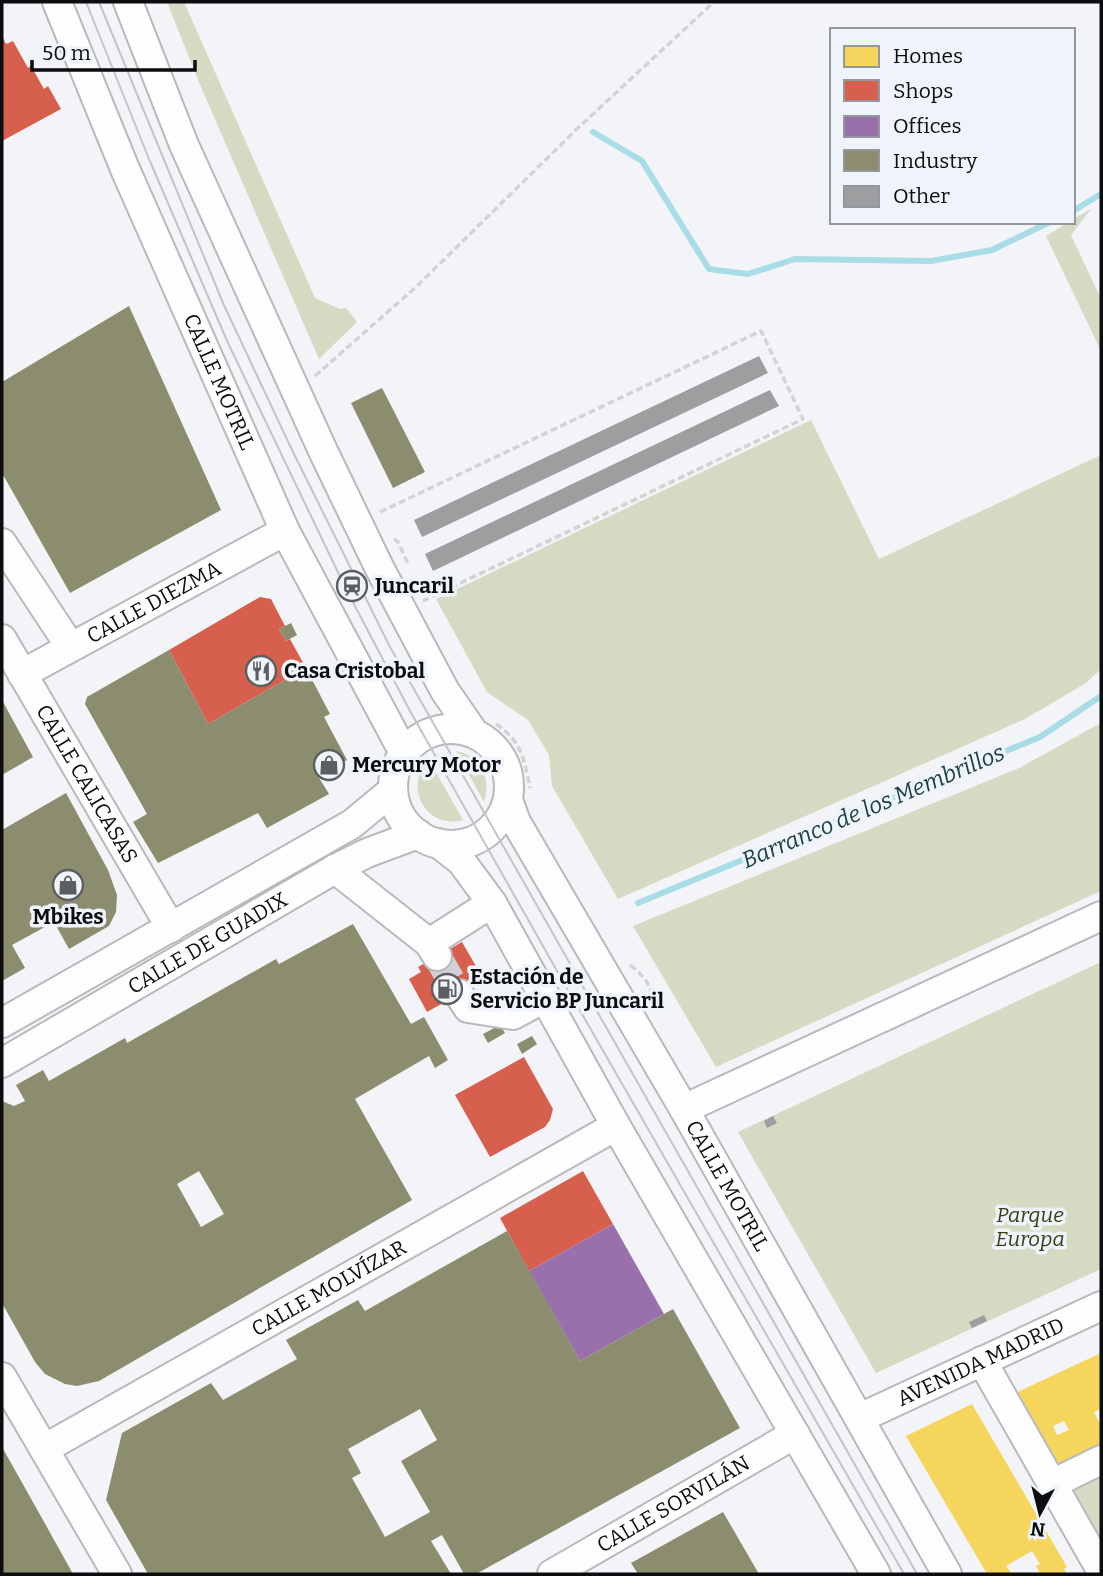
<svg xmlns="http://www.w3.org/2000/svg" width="1103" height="1576" font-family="Bitter,serif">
<rect width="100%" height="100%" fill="#f2f4f7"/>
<path fill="#d5dac2" d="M 167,2 L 184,2 L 315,298 L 340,309 L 346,308 L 357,322 L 319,359 L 201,87 Z
M 1091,209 L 1071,235 L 1101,299 L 1101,351 L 1046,236 L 1069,222 L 1073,222 L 1073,219 Z
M 811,420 L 879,559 L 1101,455 L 1101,669 L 1086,683 L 1025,719 L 618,899 L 552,786 L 549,755 L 528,720 L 487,692 L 436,599 Z
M 1101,723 L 1101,891 L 716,1067 L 633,926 L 1019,768 Z
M 456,751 C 482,756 491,778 484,802 Z
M 429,760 L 463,820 C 427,830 402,787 429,760 Z
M 1101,962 L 1101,1269 L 876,1373 L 738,1132 Z
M 1101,1468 L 1101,1545 L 1066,1485 Z"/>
<path fill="#f6d55c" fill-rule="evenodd" d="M 1101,1353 L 1101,1409 L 1094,1412 L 1100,1424 L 1101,1424 L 1101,1445 L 1054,1468 L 1009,1396 ZM 1064,1421 L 1069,1430 L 1057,1435 L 1053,1426 Z
M 972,1404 L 1067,1567 L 1064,1569 L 1067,1574 L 1040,1574 L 1036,1566 L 1040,1564 L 1032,1551 L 1006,1566 L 1012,1574 L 987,1574 L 906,1436 Z"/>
<path fill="#d6604d" d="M 2,36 L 6,44 L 13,41 L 28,68 L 31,66 L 44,89 L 48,86 L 61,109 L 2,141 Z
M 260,597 L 271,599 L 285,626 L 279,629 L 286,641 L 290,639 L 306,668 L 208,724 L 169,650 Z
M 462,942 L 484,980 L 427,1012 L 409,979 L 421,972 L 418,967 Z
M 524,1057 L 553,1109 L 550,1120 L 545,1127 L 490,1157 L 455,1095 Z
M 583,1171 L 613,1224 L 529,1271 L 500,1218 Z"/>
<path fill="#9970ab" d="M 613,1224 L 664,1314 L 580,1361 L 529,1271 Z"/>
<path fill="#8c8c6e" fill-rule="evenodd" d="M 129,306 L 221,510 L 70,593 L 2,473 L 2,382 Z
M 382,388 L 425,472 L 393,488 L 351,403 Z
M 291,623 L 297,635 L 286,641 L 279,629 Z
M 169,650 L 208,724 L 306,668 L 330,714 L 324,717 L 347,760 L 318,776 L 329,794 L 267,828 L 258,813 L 158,863 L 133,822 L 147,814 L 85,704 L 87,697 Z
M 2,700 L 33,757 L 2,775 Z
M 66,793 L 108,870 L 117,895 L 116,912 L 109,926 L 69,949 L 54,922 L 12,945 L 25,968 L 2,981 L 2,830 Z
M 353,924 L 411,1024 L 424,1017 L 448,1060 L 435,1068 L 429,1056 L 355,1099 L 412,1200 L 99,1381 L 77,1386 L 65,1384 L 45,1374 L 35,1362 L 2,1303 L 2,1101 L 14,1106 L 25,1101 L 16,1085 L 43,1070 L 49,1081 L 125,1038 L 127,1043 L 276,959 L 279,964 ZM 199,1171 L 224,1214 L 201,1227 L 177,1184 Z
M 500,1025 L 505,1033 L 488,1043 L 483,1034 Z
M 532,1036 L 537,1044 L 522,1054 L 517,1044 Z
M 507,1231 L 580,1361 L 673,1309 L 740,1428 L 476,1574 L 464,1574 L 442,1535 L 431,1541 L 451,1574 L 148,1574 L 106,1500 L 122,1433 L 211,1383 L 223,1400 L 297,1359 L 286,1340 L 358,1300 L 365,1311 ZM 420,1409 L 437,1440 L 401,1461 L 430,1512 L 385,1537 L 352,1478 L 361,1473 L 348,1449 Z
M 2,1447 L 43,1520 L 73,1574 L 2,1574 Z
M 723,1512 L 759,1574 L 638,1574 L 631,1563 Z"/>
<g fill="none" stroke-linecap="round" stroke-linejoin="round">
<path stroke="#a8dce6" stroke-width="6" d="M 593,132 L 642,161 L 709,269 L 748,274 L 795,259 L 931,261 L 992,250 L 1050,222
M 1073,211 L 1101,194
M 638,903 L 1040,737 L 1101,696"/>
</g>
<path fill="#9d9ea0" d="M 759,356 L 768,373 L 422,537 L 414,520 Z
M 770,390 L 779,406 L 433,571 L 425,554 Z
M 773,1116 L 777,1123 L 767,1128 L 764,1121 Z
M 984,1315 L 987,1321 L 972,1328 L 969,1322 Z"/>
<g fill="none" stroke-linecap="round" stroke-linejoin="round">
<path stroke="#d0d1d4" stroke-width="28" stroke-dasharray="28 14" stroke-linecap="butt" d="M 437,956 L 459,994"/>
<g stroke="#b8b9bc" stroke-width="32">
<g id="minor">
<path id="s1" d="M 57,2 L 125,169 L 285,531 L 404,753"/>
<path d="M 128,2 L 184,145 L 324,453 L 379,567 L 445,691 L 474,733"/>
<path d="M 2,543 L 70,646"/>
<path id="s2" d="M 2,639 L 171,928"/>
<path id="s3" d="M 22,674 L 285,531"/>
<circle cx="451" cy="787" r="58"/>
<path id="s4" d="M 508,800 L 516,822 L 684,1109 L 947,1574"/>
<path d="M 438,843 L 461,861 L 492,903 L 616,1126 L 876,1574"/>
<path d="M 335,869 L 429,943 L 437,956"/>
<path d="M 429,943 L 492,903"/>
<path d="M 459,994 L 468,1008 L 513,1015 L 546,997"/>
<path d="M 2,1023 L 352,824 L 393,790"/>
<path id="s5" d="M 2,1063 L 335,869 L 367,853 L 418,834"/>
<path d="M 684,1109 L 1101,916"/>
<path d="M 982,1361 L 1101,1570"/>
<path d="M 2,1377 L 117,1574"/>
<path id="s6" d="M 860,1418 L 1101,1306"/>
<path id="s7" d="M 44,1449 L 616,1126"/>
<path d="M 1052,1484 L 1101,1460"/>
<path id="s8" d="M 552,1574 L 795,1434"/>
</g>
</g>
<path stroke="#d3d3d4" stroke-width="3.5" stroke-dasharray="7 3.5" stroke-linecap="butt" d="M 315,376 L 416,287 L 579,127 L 714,2
M 380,512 L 761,331 L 803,419 L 423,601
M 394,539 L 398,542 L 409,566
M 496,724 C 522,742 524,759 530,788
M 630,965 C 645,977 652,985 653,1004"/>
<use href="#minor" stroke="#fdfdfe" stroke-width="28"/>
<path stroke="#c3c4c4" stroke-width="2" d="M 86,2 L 149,159 L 228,343 L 346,589 L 410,711 L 548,955 L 904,1574
M 99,2 L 223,303 L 292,450 L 390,647 L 917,1574"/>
</g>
<defs>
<g id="station-ring" transform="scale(1.575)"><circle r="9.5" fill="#eff3fa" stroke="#5c5e60" stroke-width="1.5"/><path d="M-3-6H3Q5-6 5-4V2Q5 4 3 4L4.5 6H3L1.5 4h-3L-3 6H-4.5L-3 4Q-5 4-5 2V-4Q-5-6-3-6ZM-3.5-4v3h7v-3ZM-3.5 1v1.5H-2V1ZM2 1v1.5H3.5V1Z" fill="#5c5e60"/></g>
<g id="restaurant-ring" transform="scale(1.575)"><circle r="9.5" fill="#eff3fa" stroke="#5c5e60" stroke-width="1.5"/><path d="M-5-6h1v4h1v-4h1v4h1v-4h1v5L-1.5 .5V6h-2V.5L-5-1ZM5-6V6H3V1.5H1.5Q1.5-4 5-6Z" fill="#5c5e60"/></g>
<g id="shop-ring" transform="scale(1.575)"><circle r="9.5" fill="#eff3fa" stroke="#5c5e60" stroke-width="1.5"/><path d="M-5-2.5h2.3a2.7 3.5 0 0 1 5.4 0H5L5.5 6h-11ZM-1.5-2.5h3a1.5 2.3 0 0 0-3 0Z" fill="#5c5e60"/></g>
<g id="fuel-ring" transform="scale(1.575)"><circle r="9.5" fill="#eff3fa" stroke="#5c5e60" stroke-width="1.5"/><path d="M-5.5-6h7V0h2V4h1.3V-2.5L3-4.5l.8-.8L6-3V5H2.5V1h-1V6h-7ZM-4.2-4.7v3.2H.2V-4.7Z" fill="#5c5e60"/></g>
</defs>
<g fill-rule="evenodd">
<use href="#station-ring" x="352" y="586"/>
<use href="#restaurant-ring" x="261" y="671"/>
<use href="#shop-ring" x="329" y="765"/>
<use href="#shop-ring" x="68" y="885"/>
<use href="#fuel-ring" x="447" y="989"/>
</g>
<g text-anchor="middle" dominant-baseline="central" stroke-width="7" stroke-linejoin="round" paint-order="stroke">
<g font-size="21" fill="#0c0d0f" stroke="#eff3fa">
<text stroke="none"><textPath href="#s1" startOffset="413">CALLE MOTRIL</textPath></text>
<text stroke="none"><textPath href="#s3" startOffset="150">CALLE DIEZMA</textPath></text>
<text stroke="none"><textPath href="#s2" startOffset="168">CALLE CALICASAS</textPath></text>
<text stroke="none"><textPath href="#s5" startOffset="238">CALLE DE GUADIX</textPath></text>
<text stroke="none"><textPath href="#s4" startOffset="444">CALLE MOTRIL</textPath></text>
<text stroke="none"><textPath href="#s7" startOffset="327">CALLE MOLVÍZAR</textPath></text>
<text stroke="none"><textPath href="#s6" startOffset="133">AVENIDA MADRID</textPath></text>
<text stroke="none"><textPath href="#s8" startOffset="140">CALLE SORVILÁN</textPath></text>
</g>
<g font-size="21" font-weight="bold" fill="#0c0d0f" stroke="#eff3fa" text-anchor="start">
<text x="375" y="586">Juncaril</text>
<text x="284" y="671">Casa Cristobal</text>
<text x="352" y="765">Mercury Motor</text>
<text x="68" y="917" text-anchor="middle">Mbikes</text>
<text x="470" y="977">Estación de<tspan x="470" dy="24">Servicio BP Juncaril</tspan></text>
</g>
<g font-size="21" font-style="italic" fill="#3b3f14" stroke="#eff3fa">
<text x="1030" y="1215">Parque<tspan x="1030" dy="24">Europa</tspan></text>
</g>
<g font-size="23" font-style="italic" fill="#1c4046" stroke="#eff3fa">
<text transform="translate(873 806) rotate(-23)">Barranco de los Membrillos</text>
</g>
</g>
<rect width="1103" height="1576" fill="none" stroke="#0c0d0f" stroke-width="7"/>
<rect x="830" y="28" width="245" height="196" fill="#eff3fa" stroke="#94979c" stroke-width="2"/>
<rect x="844" y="46" width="35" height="21" fill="#f6d55c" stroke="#94979c" stroke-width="2"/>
<text x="893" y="63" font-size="21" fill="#0c0d0f">Homes</text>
<rect x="844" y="80" width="35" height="21" fill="#d6604d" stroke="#94979c" stroke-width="2"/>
<text x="893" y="98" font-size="21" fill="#0c0d0f">Shops</text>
<rect x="844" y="116" width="35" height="21" fill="#9970ab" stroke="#94979c" stroke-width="2"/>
<text x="893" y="133" font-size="21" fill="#0c0d0f">Offices</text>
<rect x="844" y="150" width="35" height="21" fill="#8c8c6e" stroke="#94979c" stroke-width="2"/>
<text x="893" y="168" font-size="21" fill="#0c0d0f">Industry</text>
<rect x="844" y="186" width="35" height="21" fill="#9d9ea0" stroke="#94979c" stroke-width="2"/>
<text x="893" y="203" font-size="21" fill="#0c0d0f">Other</text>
<g transform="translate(1040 1513) rotate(187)" stroke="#eff3fa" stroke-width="5" paint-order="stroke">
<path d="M0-5L12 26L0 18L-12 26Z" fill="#0c0d0f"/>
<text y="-10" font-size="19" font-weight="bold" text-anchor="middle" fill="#0c0d0f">N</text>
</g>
<path d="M32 60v10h163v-10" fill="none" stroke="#0c0d0f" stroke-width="3.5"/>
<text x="42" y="60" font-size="21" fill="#0c0d0f" stroke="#eff3fa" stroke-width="5" paint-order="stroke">50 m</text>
</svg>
